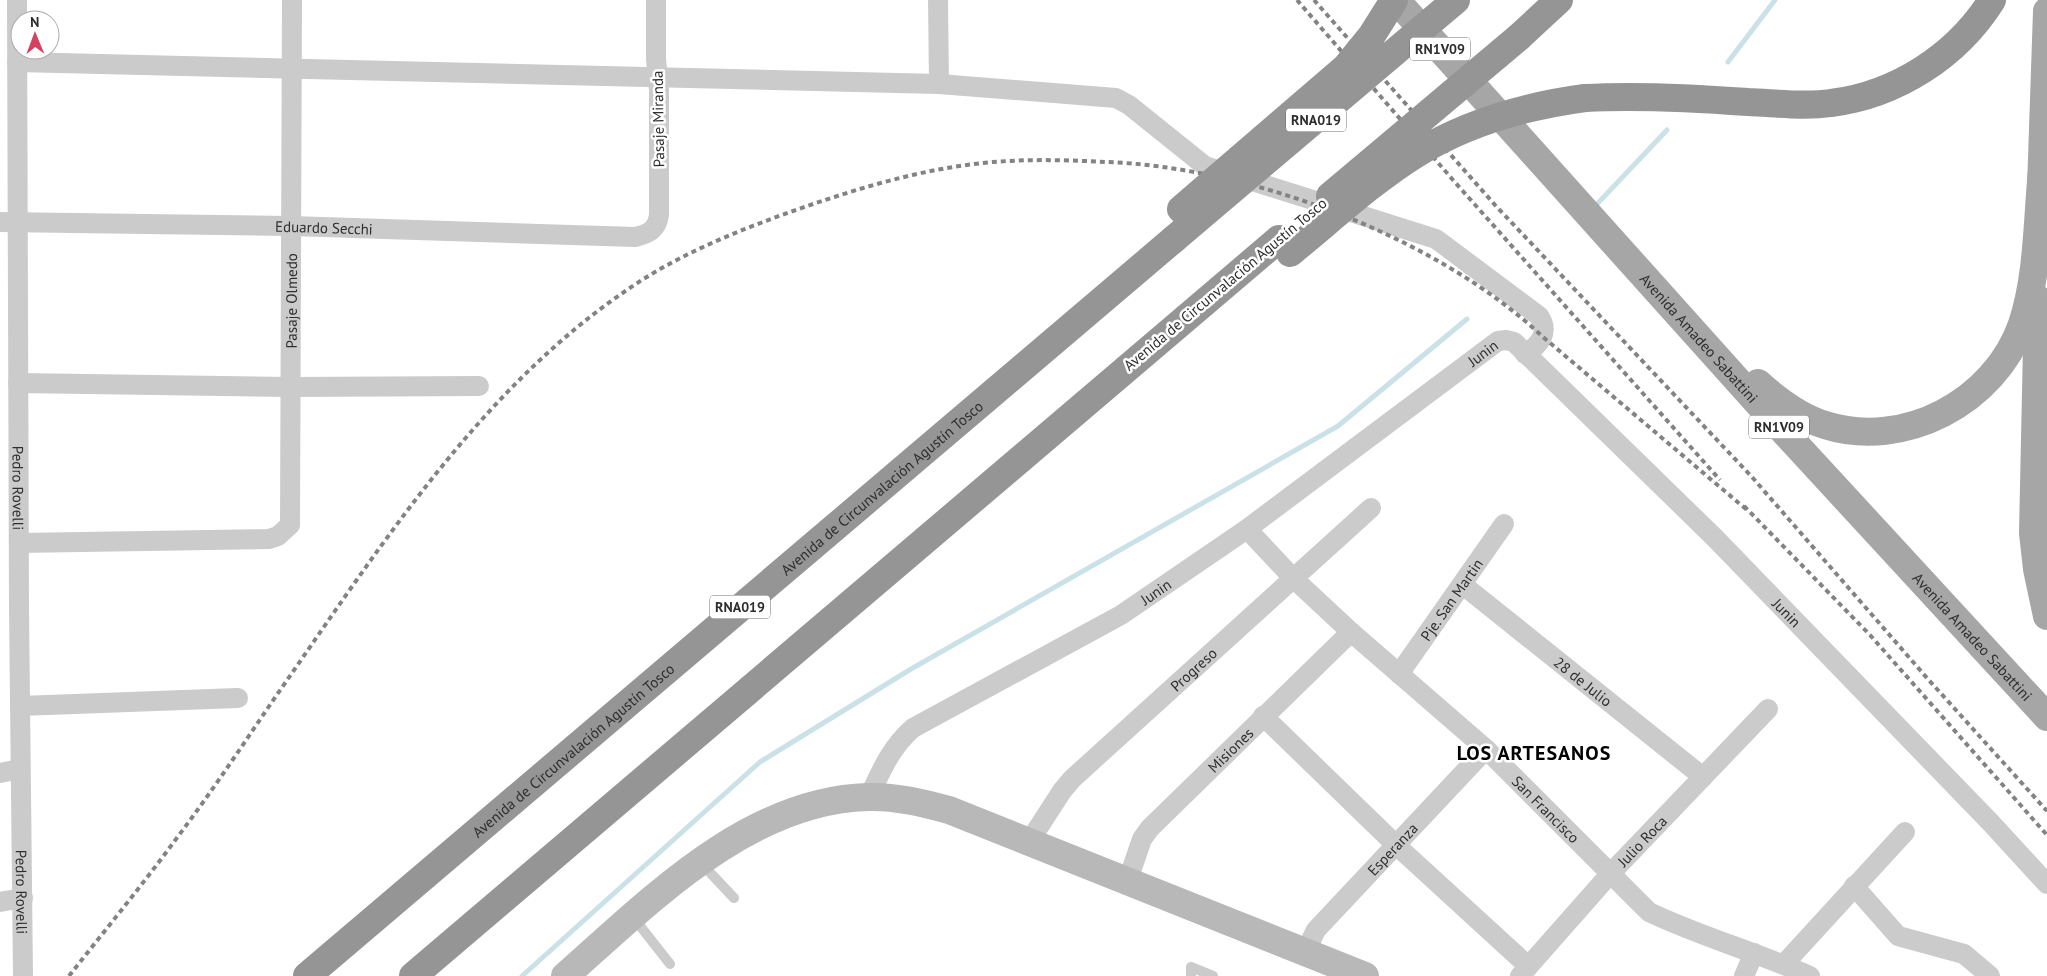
<svg xmlns="http://www.w3.org/2000/svg" width="2047" height="976" font-family="'PT Sans',sans-serif">
<rect width="100%" height="100%" fill="#fff"/>
<g fill="none" stroke-linecap="round" stroke-linejoin="round">
<path stroke="#cbe1e8" stroke-width="5" d="M 1728,62 L 1775,0
M 1598,203 L 1667,130
M 522,976 L 760,762 L 911,669 L 1338,426 L 1467,319"/>
<path stroke="#cbcbcb" stroke-width="10" d="M 701,863 L 734,898
M 633,917 L 670,964
M 1191,976 L 1191,967 L 1213,976"/>
<g stroke="#cbcbcb" stroke-width="20">
<path id="s1" d="M 17,0 L 19,608 L 23,976"/>
<path d="M 938,0 L 939,84"/>
<path d="M 17,62 L 939,84 L 1116,98 L 1129,105 L 1205,166 L 1436,239 L 1539,316 C 1550,332 1540,345 1525,354"/>
<path id="s2" d="M 0,222 L 291,226 L 635,237 C 648,234 657,230 659,215 L 659,90 L 656,59 L 656,0"/>
<path d="M 18,383 L 290,387 L 479,386"/>
<path id="s3" d="M 1247,529 L 1293,578 L 1351,632 L 1486,749 L 1649,912 C 1701,937 1757,952 1810,976"/>
<path id="s4" d="M 19,543 L 269,539 L 278,536 L 290,525 L 292,0"/>
<path id="s5" d="M 1463,585 L 1703,777"/>
<path id="s6" d="M 1399,674 L 1504,524"/>
<path d="M 20,706 L 238,698"/>
<path d="M 1263,716 L 1397,846 L 1528,966"/>
<path d="M 0,773 L 20,769"/>
<path id="s7" d="M 869,797 C 881,771 891,747 913,728 L 1121,615 L 1247,529 L 1498,341 L 1506,340 L 1514,342 L 1715,538 L 1991,823 L 2047,884"/>
<path id="s8" d="M 1029,842 L 1062,791 L 1072,779 L 1371,508"/>
<path id="s9" d="M 1128,880 L 1142,839 L 1150,828 L 1351,632"/>
<path d="M 1854,886 L 1898,936 L 1964,954 L 1990,976"/>
<path d="M 0,902 L 23,898"/>
<path id="s10" d="M 1305,952 L 1316,930 L 1486,749"/>
<path d="M 1784,964 L 1905,832"/>
<path id="s11" d="M 1520,976 L 1610,874 L 1768,709"/>
<path d="M 1744,976 L 1754,953"/>
</g>
<path stroke="#b8b8b8" stroke-width="28" d="M 565,976 C 650,901 748,800 868,797 C 895,796 923,803 949,810 L 1365,976"/>
<g stroke="#a6a6a6" stroke-width="28">
<path id="s12" d="M 1396,0 L 1765,411 L 2047,717"/>
<path d="M 2041,188 L 2047,11"/>
<path d="M 2038,299 L 2033,533 L 2037,569 L 2047,616"/>
<path d="M 1758,383 C 1778,401 1799,417 1825,425 C 1904,450 1995,402 2022,324 C 2038,276 2037,220 2042,170"/>
</g>
<g stroke="#959595" stroke-width="28">
<path d="M 1519,37 L 1559,0"/>
<path d="M 1585,98 C 1639,95 1694,98 1748,102 C 1775,103 1804,107 1831,103 C 1896,95 1957,56 1992,0"/>
<path id="s13" d="M 307,976 L 1174,239"/>
<path d="M 413,976 L 1279,239"/>
</g>
<path stroke="#838383" stroke-width="4" stroke-dasharray="5 4" stroke-linecap="butt" d="M 1297,0 L 1453,180 L 1720,480
M 1314,0 L 1495,205 L 1752,477 L 1927,678 L 2047,811
M 1744,506 L 1870,635 L 2047,835
M 69,976 C 106,929 144,883 179,835 C 213,790 244,743 276,696 C 376,553 477,393 624,292 C 675,256 734,232 793,211 C 858,188 924,168 993,162 C 1030,159 1069,160 1106,162 C 1251,167 1437,237 1543,337 L 1747,510"/>
<path stroke="#959595" stroke-width="28" d="M 1330,196 L 1519,37
M 1181,209 L 1346,67 L 1372,35 L 1394,0
M 1174,239 L 1456,0
M 1290,253 C 1331,220 1371,182 1416,154 C 1468,122 1525,106 1585,98"/>
</g>
<g text-anchor="middle" dominant-baseline="central" stroke-width="5" stroke-linejoin="round" paint-order="stroke">
<g fill="#fff" stroke="#6d6d6d" stroke-width="1">
<rect x="1410" y="37.5" width="60" height="23" rx="4"/>
<rect x="1286" y="108.5" width="60" height="23" rx="4"/>
<rect x="1749" y="415.5" width="60" height="23" rx="4"/>
<rect x="710" y="595.5" width="60" height="23" rx="4"/>
</g>
<g font-size="14" font-weight="bold" fill="#2e2e2e">
<text x="1440" y="49">RN1V09</text>
<text x="1316" y="120">RNA019</text>
<text x="1779" y="427">RN1V09</text>
<text x="740" y="607">RNA019</text>
</g>
<g font-size="15" fill="#2e2e2e" stroke="#fff">
<text transform="translate(658 119) rotate(-91)">Pasaje Miranda</text>
<text stroke="none"><textPath href="#s2" startOffset="324">Eduardo Secchi</textPath></text>
<text transform="translate(1225 284) rotate(-40)">Avenida de Circunvalación Agustín Tosco</text>
<text stroke="none"><textPath href="#s4" startOffset="500">Pasaje Olmedo</textPath></text>
<text stroke="none"><textPath href="#s12" startOffset="454">Avenida Amadeo Sabattini</textPath></text>
<text stroke="none"><textPath href="#s7" startOffset="766">Junin</textPath></text>
<text stroke="none"><textPath href="#s13" startOffset="754">Avenida de Circunvalación Agustín Tosco</textPath></text>
<text stroke="none"><textPath href="#s1" startOffset="488">Pedro Rovelli</textPath></text>
<text stroke="none"><textPath href="#s7" startOffset="361">Junin</textPath></text>
<text stroke="none"><textPath href="#s6" startOffset="91">Pje. San Martin</textPath></text>
<text stroke="none"><textPath href="#s7" startOffset="1186">Junin</textPath></text>
<text stroke="none"><textPath href="#s12" startOffset="859">Avenida Amadeo Sabattini</textPath></text>
<text stroke="none"><textPath href="#s8" startOffset="240">Progreso</textPath></text>
<text stroke="none"><textPath href="#s5" startOffset="154">28 de Julio</textPath></text>
<text stroke="none"><textPath href="#s9" startOffset="169">Misiones</textPath></text>
<text stroke="none"><textPath href="#s13" startOffset="349">Avenida de Circunvalación Agustín Tosco</textPath></text>
<text stroke="none"><textPath href="#s3" startOffset="410">San Francisco</textPath></text>
<text stroke="none"><textPath href="#s11" startOffset="182">Julio Roca</textPath></text>
<text stroke="none"><textPath href="#s10" startOffset="136">Esperanza</textPath></text>
<text stroke="none"><textPath href="#s1" startOffset="892">Pedro Rovelli</textPath></text>
</g>
<g font-size="20" font-weight="bold" letter-spacing="1" fill="#000" stroke="#fff">
<text x="1534" y="753">LOS ARTESANOS</text>
</g>
</g>
<g transform="translate(35 35) rotate(359)"><circle r="24" fill="#ffffff" stroke="#ababab"/>
<path d="M0-4L9 19L0 12L-9 19Z" fill="#d63f5d"/>
<text y="-8" font-size="14" font-weight="bold" text-anchor="middle" fill="#2e2e2e">N</text>
</g>
</svg>
